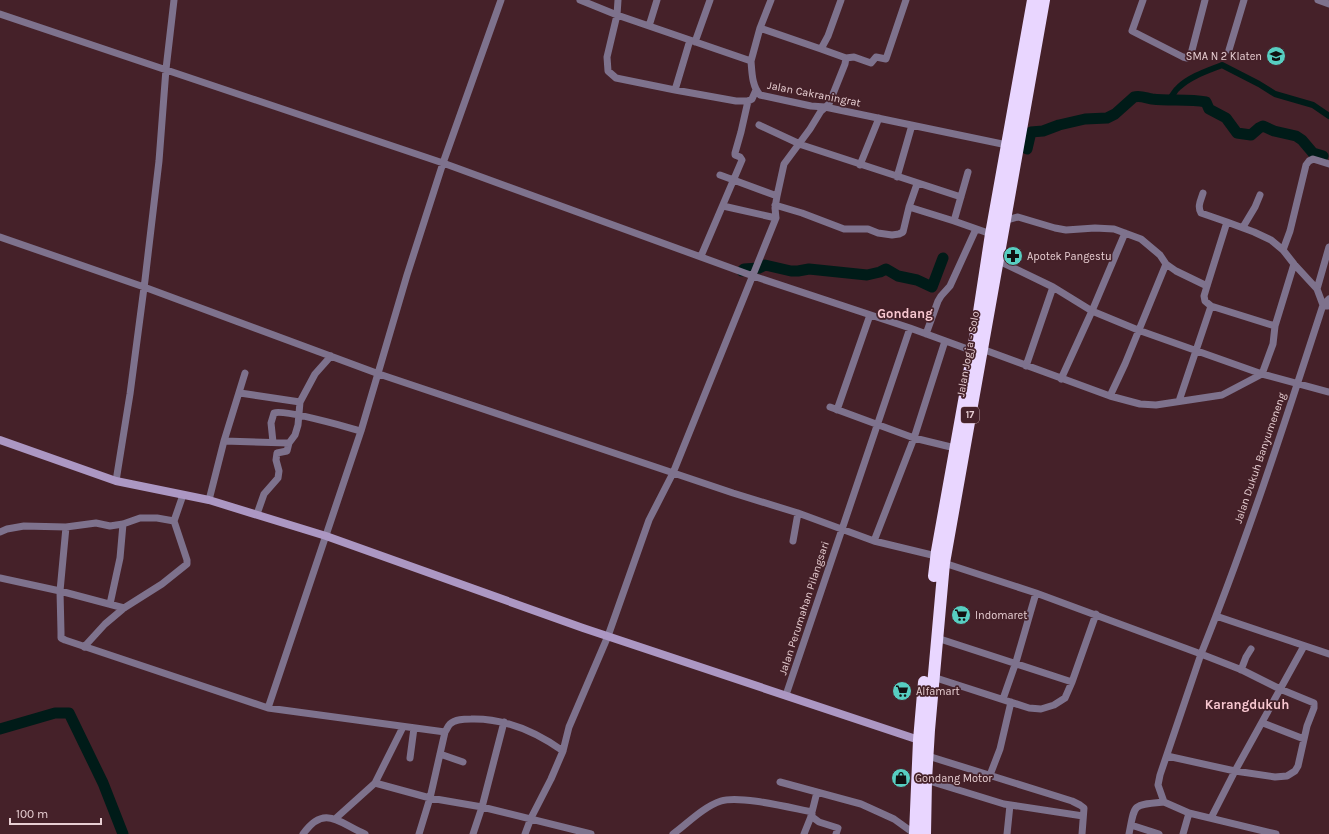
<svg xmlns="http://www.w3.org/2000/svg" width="1329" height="834" font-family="Karla,sans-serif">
<rect width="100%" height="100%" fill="#452129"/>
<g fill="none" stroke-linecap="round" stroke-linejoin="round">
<path stroke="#001b18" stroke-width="6" d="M 1169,99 C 1173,96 1174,91 1179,87 C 1191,76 1207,71 1222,65 L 1259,84 L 1275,94 L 1313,105 L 1329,116"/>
<path stroke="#001b18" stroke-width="11" d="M 1027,149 L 1031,132 L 1043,131 L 1059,125 L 1085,119 L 1107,118 L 1115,114 L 1134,97 C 1140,95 1146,98 1152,99 C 1170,101 1188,99 1206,102 L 1209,109 L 1226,118 L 1237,133 L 1251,135 L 1259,128 L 1263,126 L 1274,131 L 1296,136 L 1302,140 L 1313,153 L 1323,156
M 742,271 L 744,269 L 759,268 L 765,265 L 791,271 L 798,271 L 809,269 L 867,275 L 880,272 L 886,269 L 898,276 L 917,280 L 932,287 L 943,258
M 0,729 L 55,713 L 69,713 L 103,783 L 123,834"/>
<path stroke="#7e728d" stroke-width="7" d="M 580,0 L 617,15 L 751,61 C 752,73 752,86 760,95 L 811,106 L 825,107 L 1007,145
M 618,0 L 617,15 L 607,57 L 608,71 L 616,78 L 675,90 L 736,101 L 748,101 L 752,99 L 756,90
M 1143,0 L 1132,31 L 1183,57 L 1187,58 L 1191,54 L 1205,0
M 1318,0 L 1329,4
M 0,14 L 443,163 L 753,276 L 910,328 L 973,351
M 649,26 L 657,0
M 760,28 L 821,49
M 695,42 L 710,0
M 1229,50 L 1244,0
M 846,58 L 854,57 L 871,63 L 876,57 L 886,59 L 906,0
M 751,61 L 760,28 L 771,0
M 675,90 L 690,40
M 759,125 L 802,145 L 961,197
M 860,165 L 879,118
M 968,172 L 954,221 L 991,234
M 720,175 L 777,196
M 897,177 L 912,125
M 1203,193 C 1201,200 1197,206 1201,213 L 1227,222 L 1207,286 L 1204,296 L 1205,301 L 1211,306 L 1275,326
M 775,205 L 802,213 L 844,229 L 868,229 L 878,233 L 892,235 L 899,234 L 903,232 L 909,207 L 917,184
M 723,206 L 776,218
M 909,207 L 954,221
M 1003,221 L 1018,217 L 1055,228 L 1066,230 L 1095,228 L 1114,229 L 1141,239 L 1160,255 L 1166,264 L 1176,271 L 1207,286
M 1227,222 L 1254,232 L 1271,240 L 1283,250 L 1294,264 L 1317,289 L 1323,305 L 1327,306
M 1243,227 L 1255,207 L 1260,195
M 0,237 L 144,287 L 379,374 L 733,493 L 798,513 L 874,541 L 936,556
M 1283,250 L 1290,231 L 1306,165 L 1309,161 L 1313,159 L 1329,164
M 701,256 L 742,160 L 740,157 L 735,155 L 735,153 L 741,132 L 748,101
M 997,260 L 1053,287 L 1092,311 L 1138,330 L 1262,374 L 1329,392
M 1317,289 L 1329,247
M 926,334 L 938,301 L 941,296 L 950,286 L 976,229
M 982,349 L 1110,396 L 1140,404 L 1156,405 L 1222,395 L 1262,374 L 1273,344 L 1275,326 L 1294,264
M 1026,366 L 1053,287
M 1061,379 L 1092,311 L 1125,233
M 240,393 L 300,402
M 1110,396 L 1125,364 L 1166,264
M 1179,401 L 1211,306
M 830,407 L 914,438 L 955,448
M 837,410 L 870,315
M 224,441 L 289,443 L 295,435 L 298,425 L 300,402 L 315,374 L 331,356
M 273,442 L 271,423 L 274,413 C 285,409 346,427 361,431
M 116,481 L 130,394 L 145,280 L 159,161 L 166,69 L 174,0
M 209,500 L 224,441 L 245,373
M 257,514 L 264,494 L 278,478 L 279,471 L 276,460 L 277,453 L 287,451 L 289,443
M 66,527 L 60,591 L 61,632 L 61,638 L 65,640 L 268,708 L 445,732
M 0,532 L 7,529 L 24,526 L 66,527 L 96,523 L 110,526 L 123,524 L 140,518 L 157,518 L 174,521
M 793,541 L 798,513
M 874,541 L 914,438 L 945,341
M 944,563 L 1036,593 L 1201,654 L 1160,775 L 1158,785 L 1164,802 L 1189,813 L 1276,834
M 0,578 L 60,591 L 124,608
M 110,604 L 120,558 L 123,524
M 1216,616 L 1329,654
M 937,638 L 1072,682
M 84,647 L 105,624 L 124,608 L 162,584 L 187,564 L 187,560 L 174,521 L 183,495
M 1241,670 L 1246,657 L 1251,649
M 933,677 L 1029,708 L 1041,709 L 1054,705 L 1065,698 L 1072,682 L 1096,614
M 786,695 L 910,328
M 1003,699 L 1016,662 L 1036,593
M 268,708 L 361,431 L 407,275 L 443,163 L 501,0
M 1263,723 L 1304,739
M 440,754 L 463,762
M 928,756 L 1072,801 L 1080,805 L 1084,808 L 1082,834
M 1167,756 L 1235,771 L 1275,777 L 1287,776 L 1295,771 L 1298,766 L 1307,726 L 1314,708 L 1314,703 L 1280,689 L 1242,670 L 1201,654 C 1247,540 1285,422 1323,305 L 1329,299
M 410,758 L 414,728
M 990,775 L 1000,749 L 1011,702
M 926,780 L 1004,804 L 1083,816
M 780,782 L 861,804 L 894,819 L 915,834
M 375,783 L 430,798 L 482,807 L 591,834
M 811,816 L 819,822 L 838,828 L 836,834
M 1211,818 L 1235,771 L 1304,646
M 335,819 L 375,783 L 403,727
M 1131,825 L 1159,834
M 303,834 C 325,803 340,824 365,834
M 419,834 L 430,798 L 445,732 C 447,729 448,726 450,724 C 455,719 464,719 471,719 C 505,718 536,732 563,751
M 473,834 L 482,807 L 504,722
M 525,834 L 531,818 L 551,779 L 563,751 L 569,727 L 608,636 L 649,520 L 673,473 L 776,218 L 775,208 L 777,196 L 784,164 L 810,129 L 821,111 L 829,104 L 845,64 L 846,58 L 821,49 L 828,36 L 841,0
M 673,834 C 688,823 703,807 721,801 C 740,795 791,808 812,812 L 817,792
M 804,834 L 812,814
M 1007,834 L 1010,805
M 1129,834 C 1135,803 1132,805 1164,802
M 1183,834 L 1189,813"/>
<path stroke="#ac97c3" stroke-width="8" d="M 0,440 L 116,481 L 209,500 L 326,536 L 583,628 L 919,740"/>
<path stroke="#e9d6ff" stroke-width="12" d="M 934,576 L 937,551 L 973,351 L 991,234 L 1033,0
M 915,834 L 919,740 L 924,682
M 925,834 L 926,780 L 929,730 L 944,563 L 1044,0"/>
</g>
<defs>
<g id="school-disc" transform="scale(1)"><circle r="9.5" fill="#57cec1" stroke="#452129"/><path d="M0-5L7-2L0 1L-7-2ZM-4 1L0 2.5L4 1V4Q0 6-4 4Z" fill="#111"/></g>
<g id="pharmacy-disc" transform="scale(1)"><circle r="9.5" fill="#57cec1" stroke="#452129"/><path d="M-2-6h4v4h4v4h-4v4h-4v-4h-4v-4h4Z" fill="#111"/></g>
<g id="supermarket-disc" transform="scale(1)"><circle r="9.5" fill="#57cec1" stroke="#452129"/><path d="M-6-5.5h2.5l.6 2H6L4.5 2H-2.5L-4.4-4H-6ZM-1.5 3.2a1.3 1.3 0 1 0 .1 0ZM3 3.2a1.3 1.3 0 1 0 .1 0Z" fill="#111"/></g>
<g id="shop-disc" transform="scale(1)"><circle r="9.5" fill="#57cec1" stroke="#452129"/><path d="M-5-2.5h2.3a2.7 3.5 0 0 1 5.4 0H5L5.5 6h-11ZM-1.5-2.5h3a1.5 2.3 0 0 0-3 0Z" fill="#111"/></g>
</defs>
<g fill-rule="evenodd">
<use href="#school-disc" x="1276" y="56"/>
<use href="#pharmacy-disc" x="1013" y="256"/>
<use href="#supermarket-disc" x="961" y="615"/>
<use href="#supermarket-disc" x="902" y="691"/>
<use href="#shop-disc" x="901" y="778"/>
</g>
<g text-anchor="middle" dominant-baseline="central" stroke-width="3.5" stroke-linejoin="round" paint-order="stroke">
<rect fill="#452129" stroke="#b79ba0" stroke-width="1" x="961" y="407" width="18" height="16" rx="3"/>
<g font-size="10" font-weight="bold" fill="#e8cfd3">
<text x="970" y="415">17</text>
</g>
<g font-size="11" fill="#e8cfd3" stroke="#452129" text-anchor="start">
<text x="1262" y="56" text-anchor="end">SMA N 2 Klaten</text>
<text x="1027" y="256">Apotek Pangestu</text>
<text x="975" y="615">Indomaret</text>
<text x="916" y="691">Alfamart</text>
<text x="915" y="778">Gondang Motor</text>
</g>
<g font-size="11" fill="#e8cfd3" stroke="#452129">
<text transform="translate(814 94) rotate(11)">Jalan Cakraningrat</text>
<text transform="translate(968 354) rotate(-80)">Jalan Jogja - Solo</text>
<text transform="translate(1260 458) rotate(-71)">Jalan Dukuh Banyumeneng</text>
<text transform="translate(804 608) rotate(-72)">Jalan Perumahan Pilangsari</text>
</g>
<g font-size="13" font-weight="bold" fill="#f8c7d0" stroke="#452129">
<text x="905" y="313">Gondang</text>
<text x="1247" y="704">Karangdukuh</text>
</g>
</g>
<path d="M10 818v6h91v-6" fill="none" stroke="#e8cfd3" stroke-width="2"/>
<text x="16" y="818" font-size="12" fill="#e8cfd3" stroke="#452129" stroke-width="3" paint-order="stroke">100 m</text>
</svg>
